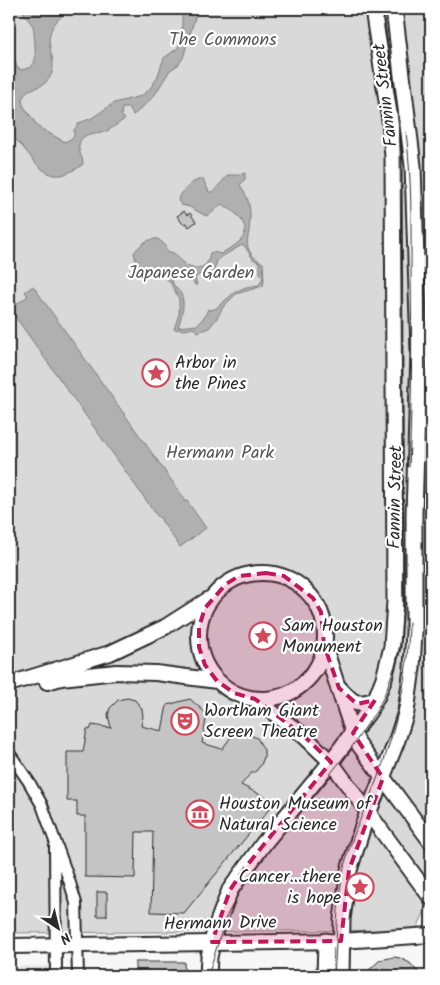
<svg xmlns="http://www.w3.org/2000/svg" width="440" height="985" font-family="Kalam,sans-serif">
<rect width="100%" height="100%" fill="#f7f7f7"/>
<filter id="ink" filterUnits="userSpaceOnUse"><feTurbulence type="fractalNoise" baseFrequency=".02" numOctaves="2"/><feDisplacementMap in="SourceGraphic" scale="10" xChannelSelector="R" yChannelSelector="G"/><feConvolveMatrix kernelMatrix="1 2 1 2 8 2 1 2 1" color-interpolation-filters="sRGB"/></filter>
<g filter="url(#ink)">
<path fill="#e8e8e8" d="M 9,966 L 53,966 L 53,976 L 9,976 Z"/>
<path fill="#d9d9d9" stroke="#828282" d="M 9,9 L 431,9 L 431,898 L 417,928 L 411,930 L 9,933 Z"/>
<path fill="#b0b0b0" stroke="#7b7b7b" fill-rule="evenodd" d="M 25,9 L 71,9 C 27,38 67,58 47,81 C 42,87 34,88 27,91 L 22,99 L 23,105 L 34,121 L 38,127 L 65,142 L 74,137 L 74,130 L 79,123 L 92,118 L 114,103 L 141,96 L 149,90 L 157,78 L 164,58 L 178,48 L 182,37 L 182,17 L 186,9 L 195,9 L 196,14 L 183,58 L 178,65 L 170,70 L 154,96 L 136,113 L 133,115 L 129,108 L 122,108 L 121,115 L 125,119 C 120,122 111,129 109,130 C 98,135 82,130 79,145 C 78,152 83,157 83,164 C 79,168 75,169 70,172 C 40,187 30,146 9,135 L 9,50 L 14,57 L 17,68 L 22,70 L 31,67 C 33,64 35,63 35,59 C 36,57 34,28 33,26 C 30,21 26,18 23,12 Z
M 245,173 L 245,179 L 240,185 C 251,201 251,212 249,230 C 248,238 246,243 249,250 C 251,256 257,259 263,263 L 264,280 L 263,286 L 236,294 L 223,307 L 217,318 L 209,328 L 198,332 L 193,328 L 185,330 L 174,329 L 179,314 L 179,299 L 170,282 L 155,269 L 138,268 L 134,253 C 139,245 148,238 158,239 L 164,244 L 167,251 C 179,254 176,256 183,263 C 189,269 203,271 208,261 C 209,259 209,256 210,253 L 213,252 L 221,254 C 227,249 236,246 241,240 C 254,226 233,209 221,204 L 213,212 L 206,216 L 190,207 L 181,205 L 178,200 C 182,191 193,179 203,179 L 209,192 L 213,192 L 228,175 L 239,175 ZM 242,245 L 244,245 L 253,259 L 260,263 L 260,273 L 263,278 L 259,285 L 246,287 L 235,292 L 215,309 L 210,310 L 208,309 L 205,316 L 197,325 L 178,327 C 181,318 186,304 181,294 C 177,288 171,285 172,276 L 181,270 L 190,276 L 195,285 L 197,285 L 195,278 L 203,272 L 210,273 L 214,271 L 217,261 L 223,256 Z
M 33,286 L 184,498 L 184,501 L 187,501 L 206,528 L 180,547 L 161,520 L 161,518 L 158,517 L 9,308 L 9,304 L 14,300 L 17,304 L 28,296 L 25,292 Z"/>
<path fill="#c4c4c4" stroke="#2b2b2b" d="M 184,211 L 187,215 L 190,213 L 196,222 L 189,227 L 186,223 L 183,224 L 177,216 Z
M 127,698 L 135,700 L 142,709 L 143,717 L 141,726 L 162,731 L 167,705 L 190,699 L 207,714 L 202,743 L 222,749 L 231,737 L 239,733 L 246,733 L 257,738 L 264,750 L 264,757 L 261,765 L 256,771 L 250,774 L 241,785 L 275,802 L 184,913 L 151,912 L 153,832 L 136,832 L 135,878 L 85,877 L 85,816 L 77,816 L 77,801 L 67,801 L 67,752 L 83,752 L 87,729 L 90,730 L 92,725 L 111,728 L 108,715 L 110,708 L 118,700 Z
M 97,892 L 107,892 L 107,916 L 97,916 Z
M 394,957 L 400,958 L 410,963 L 417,971 L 420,976 L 366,976 L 370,969 L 380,960 Z
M 135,962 L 184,962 L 185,976 L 135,976 Z"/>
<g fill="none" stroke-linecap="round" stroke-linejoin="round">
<g stroke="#2b2b2b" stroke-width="14">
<path id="street" d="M 9,753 L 29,782 L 42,805 L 69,880 L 76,903 L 78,976
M 55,846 L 56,976"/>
</g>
<g stroke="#2b2b2b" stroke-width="18">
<path id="secondary" d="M 419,350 L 424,337 L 431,330
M199 636a63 63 0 1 1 126 0a63 63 0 1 1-126 0Z
M 324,645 L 351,727 L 359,745 L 431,842
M 47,682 L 61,678 L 116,672 L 156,673 L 217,681
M 9,684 L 110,653 L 165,627 L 209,599
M 255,699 L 304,736 L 331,762 L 431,898
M 9,946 L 341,941 L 431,935"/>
</g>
<g stroke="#2b2b2b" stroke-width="19">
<path id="primary" d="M 339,688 C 352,702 355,707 375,700
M 208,976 L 209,957 L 215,930 L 230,890 L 264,843 L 331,762 L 369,711 L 377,696 L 384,678 L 392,647 L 395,601 L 393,157 L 390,120 L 373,9
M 325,976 L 326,941
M 341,976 L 342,919 L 349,870 L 363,826 L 397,740 L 406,712 L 412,668 L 414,632 L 414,514 L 419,351 L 413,166 L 394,9"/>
</g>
<use href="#street" stroke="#fff" stroke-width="10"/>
<use href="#secondary" stroke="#fff" stroke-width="14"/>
<use href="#primary" stroke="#fff" stroke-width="15"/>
<path stroke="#2b2b2b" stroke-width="1" d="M 406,132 C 412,179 411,226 411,273 C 412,338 412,402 409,467
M 208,976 L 226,917 L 246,880 L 351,748 L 377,710 L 384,696 L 396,663 L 400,644 L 403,602 L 400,144 L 398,116 L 383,9
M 334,976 C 337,939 336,900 345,863 C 353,832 368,803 379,774 C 398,723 408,677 409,622"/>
</g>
</g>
<path fill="#c2185b" fill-opacity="0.2" stroke="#c2185b" stroke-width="4" stroke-dasharray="10 6" stroke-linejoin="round" d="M 266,573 L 284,576 L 313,598 L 321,612 L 324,645 L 339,688 L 357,704 L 375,700 L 353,733 L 383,778 L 349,870 L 341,941 L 212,942 L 230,890 L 244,869 L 331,762 L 304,736 L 255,699 L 234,693 L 217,681 L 205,665 L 199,647 L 199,627 L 205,608 L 226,584 L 239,576 Z"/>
<defs>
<g id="sight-ring" transform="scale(1.4375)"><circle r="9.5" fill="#fff" stroke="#d1495b" stroke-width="1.5"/><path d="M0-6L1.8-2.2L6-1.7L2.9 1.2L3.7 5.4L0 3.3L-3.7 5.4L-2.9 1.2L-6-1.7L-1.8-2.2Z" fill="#d1495b"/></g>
<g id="theatre-ring" transform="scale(1.4375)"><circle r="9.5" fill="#fff" stroke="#d1495b" stroke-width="1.5"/><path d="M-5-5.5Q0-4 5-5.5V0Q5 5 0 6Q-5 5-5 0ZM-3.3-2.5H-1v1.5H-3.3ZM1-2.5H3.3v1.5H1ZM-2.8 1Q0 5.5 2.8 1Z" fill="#d1495b"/></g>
<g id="museum-ring" transform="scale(1.4375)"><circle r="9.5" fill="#fff" stroke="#d1495b" stroke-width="1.5"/><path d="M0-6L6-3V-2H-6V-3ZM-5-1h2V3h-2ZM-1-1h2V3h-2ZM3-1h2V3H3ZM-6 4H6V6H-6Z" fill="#d1495b"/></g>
</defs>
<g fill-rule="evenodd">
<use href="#sight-ring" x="156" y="373"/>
<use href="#sight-ring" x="263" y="636"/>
<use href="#theatre-ring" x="185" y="721"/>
<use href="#museum-ring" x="200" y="814"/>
<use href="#sight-ring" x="360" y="887"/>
</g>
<g text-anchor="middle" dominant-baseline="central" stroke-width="4.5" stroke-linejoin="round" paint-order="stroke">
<g font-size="18" fill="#565656" stroke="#fff">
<text x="223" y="40">The Commons</text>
<text x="191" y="273">Japanese Garden</text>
<text x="220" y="453">Hermann Park</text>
</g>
<g font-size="18" fill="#2b2b2b" stroke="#fff">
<text transform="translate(386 95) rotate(-97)">Fannin Street</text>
<text transform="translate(396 497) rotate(-89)">Fannin Street</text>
<text transform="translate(220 924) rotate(-1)">Hermann Drive</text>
</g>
<g font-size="18" fill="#2b2b2b" stroke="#fff" text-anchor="start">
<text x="175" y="363">Arbor in<tspan x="175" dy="21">the Pines</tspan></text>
<text x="282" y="626">Sam Houston<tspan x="282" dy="21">Monument</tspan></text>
<text x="204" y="711">Wortham Giant<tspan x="204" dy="21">Screen Theatre</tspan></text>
<text x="219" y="804">Houston Museum of<tspan x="219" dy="21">Natural Science</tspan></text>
<text x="341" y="877" text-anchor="end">Cancer...there<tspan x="341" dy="21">is hope</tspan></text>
</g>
</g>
<rect width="440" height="985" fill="none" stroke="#fff" stroke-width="30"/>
<rect x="15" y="15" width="410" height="955" fill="none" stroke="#2b2b2b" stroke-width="2" filter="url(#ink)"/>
<g transform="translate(58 928) rotate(145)" stroke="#ffffff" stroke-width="4" paint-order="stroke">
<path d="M0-4L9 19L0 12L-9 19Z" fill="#2b2b2b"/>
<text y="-8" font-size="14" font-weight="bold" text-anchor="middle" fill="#2b2b2b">N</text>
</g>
</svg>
